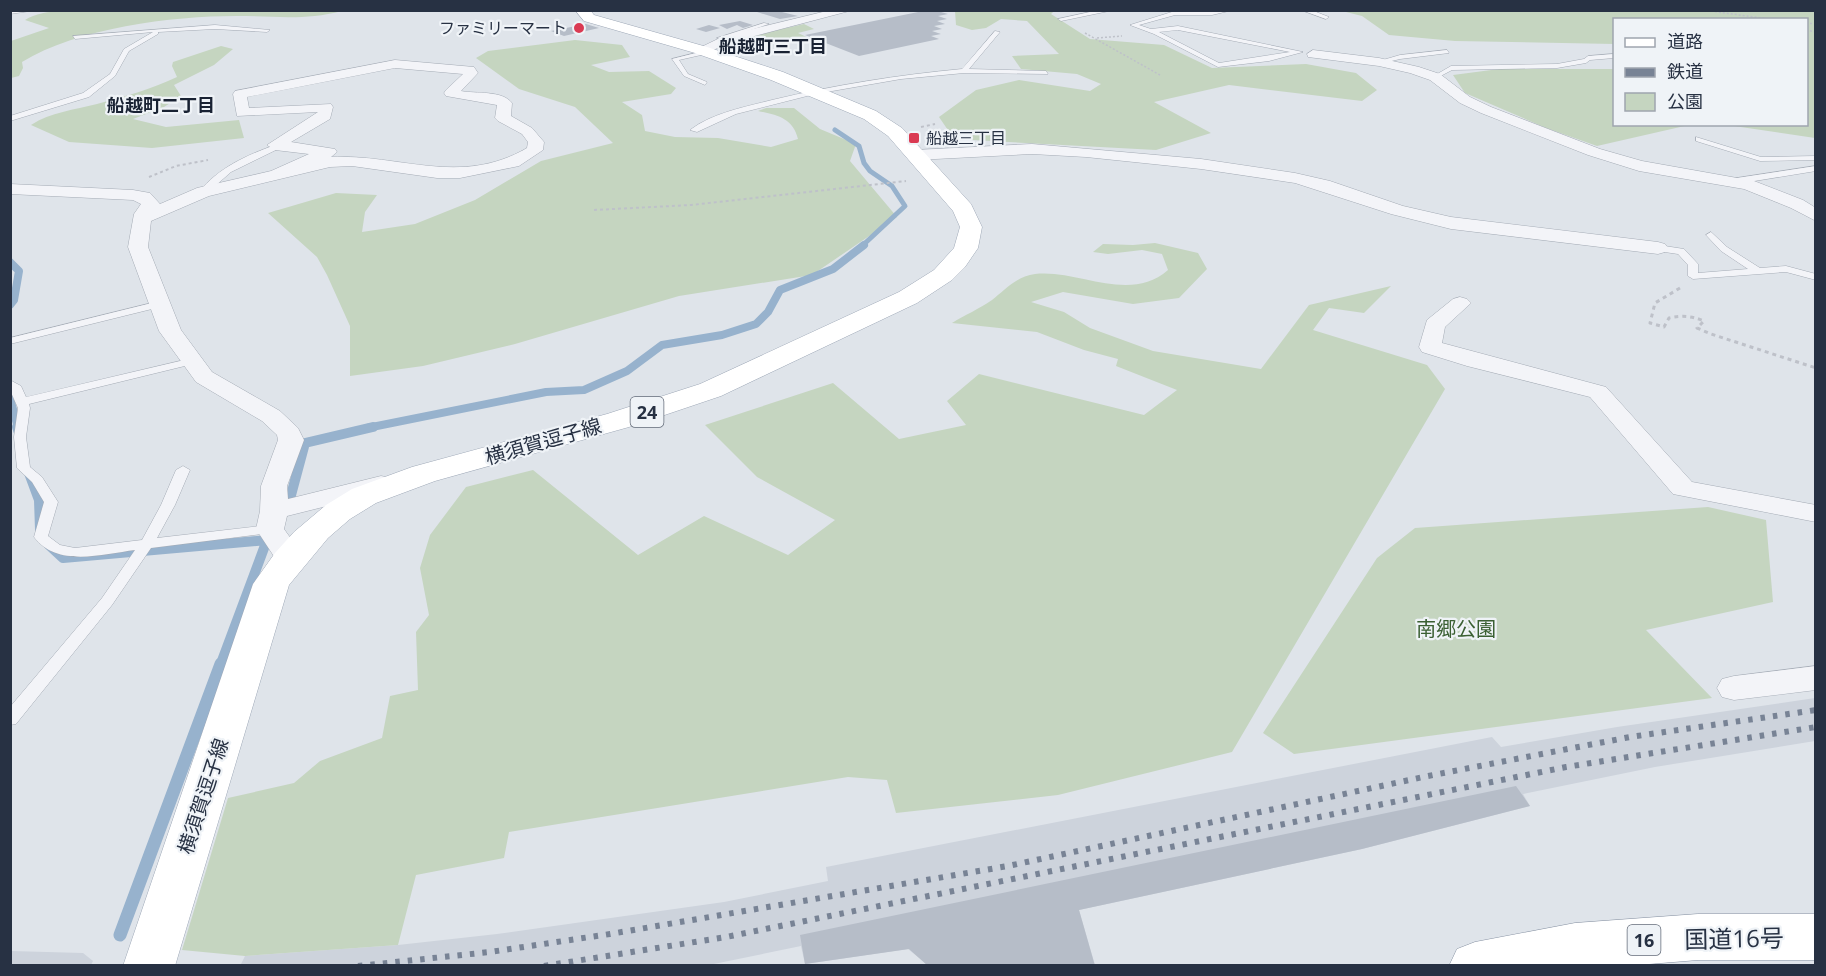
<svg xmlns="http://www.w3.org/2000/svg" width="1826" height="976" font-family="'Open Sans','Noto Sans JP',sans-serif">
<rect width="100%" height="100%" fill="#dfe4ea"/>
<path fill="#cdd3dc" d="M 1815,698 L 1815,741 L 1655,767 L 1523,794 L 1530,806 L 1362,849 L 1079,910 L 1095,965 L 928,965 L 908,949 L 805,964 L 801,946 L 704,966 L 240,966 L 245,956 L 398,945 L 497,934 L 724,902 L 828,881 L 826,867 L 1492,737 L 1501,747 L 1617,727 Z
M 11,951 L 83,953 L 93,961 L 91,965 L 11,965 Z"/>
<path fill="#c5d5c0" d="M 102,10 L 342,11 C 304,21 274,16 236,16 C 172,16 77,28 22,62 L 23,68 L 19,76 L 11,78 L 11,41 L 49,28 L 25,20 C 45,7 79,12 102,10 Z
M 955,11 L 1054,11 L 1051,14 L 1090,39 L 1164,45 L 1212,68 L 1306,64 L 1356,73 L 1377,90 L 1362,101 L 1229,85 L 1154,102 L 1211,133 L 1156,150 L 954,139 L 939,117 L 976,90 L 1019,80 L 1090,91 L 1101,84 L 1077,74 L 1021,69 L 1012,56 L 1059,54 L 1027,21 L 1001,19 L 986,28 L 972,30 L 956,25 Z
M 1342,11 L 1815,11 L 1815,138 L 1727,125 L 1806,124 L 1806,20 L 1614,20 L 1614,44 L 1455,41 L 1389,35 L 1362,16 Z
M 804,24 L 814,29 L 798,33 L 811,39 C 788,43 765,37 742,38 Z
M 575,40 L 622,45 L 630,57 L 591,65 L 609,72 L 649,71 L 676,88 L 671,94 L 622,102 L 642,115 L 645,131 L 675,137 L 718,138 L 771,147 L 798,139 C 793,118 777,115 758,111 L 766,108 L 794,108 L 820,129 L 856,144 L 850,161 L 897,217 L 812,275 L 679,296 L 515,344 L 423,366 L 350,376 L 350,326 L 327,275 L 317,257 L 268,213 L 336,193 L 377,195 L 365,212 L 362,232 L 415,224 L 475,200 L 541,161 L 613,143 L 575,107 L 519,89 L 476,58 L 488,51 Z
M 221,46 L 233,49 L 214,65 L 174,85 L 181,96 L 164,107 L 133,119 L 166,127 L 239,120 L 244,138 L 152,148 L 69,142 L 31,125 C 51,112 74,110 97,104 C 123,97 152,89 177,77 L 172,66 L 173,62 Z
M 1499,69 L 1614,69 L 1614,124 L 1689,125 L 1597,146 L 1546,128 L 1465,93 L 1453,75 Z
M 1155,243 L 1198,253 L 1207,269 L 1179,298 L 1133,304 L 1063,292 L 1031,302 L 1064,312 L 1090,328 L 1153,351 L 1261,369 L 1309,305 L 1391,286 L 1364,313 L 1329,308 L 1313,330 L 1427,365 L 1445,389 L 1232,752 L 1058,795 L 896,813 L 887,780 L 848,777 L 509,832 L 504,858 L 416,875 L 398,945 L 245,956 L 182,950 L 228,798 L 294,783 L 320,761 L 382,738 L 390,696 L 418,690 L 416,632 L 429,615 L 420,568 L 430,535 L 466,487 L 533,470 L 638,555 L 704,516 L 788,555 L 835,520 L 757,477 L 705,425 L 833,383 L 899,439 L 966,425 L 947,401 L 979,374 L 1144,415 L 1177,390 L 1116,366 L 1118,359 L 1084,350 L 1037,332 L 952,323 C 965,315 979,309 992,300 C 1005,290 1017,276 1035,274 C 1079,269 1129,304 1168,270 L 1162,254 L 1142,250 L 1108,254 L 1093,252 L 1103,244 L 1133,245 Z
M 1708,507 L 1766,520 L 1773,602 L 1646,630 L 1712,698 L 1294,754 L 1263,733 L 1377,558 L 1415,528 Z"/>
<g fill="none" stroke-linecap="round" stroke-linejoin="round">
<path stroke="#97b2cd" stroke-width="5" d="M 835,130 L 859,146 L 864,163 L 870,171 L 892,186 L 905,206 L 862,246"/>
<path stroke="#97b2cd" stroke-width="8" d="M 10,262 L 19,271 L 14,300 L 10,305
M 10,398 L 18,428
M 367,428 L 546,392 L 584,390 L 627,371 L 662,345 L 722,335 L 756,324 L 768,312 L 780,290 L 833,269 L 864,245"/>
<path stroke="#97b2cd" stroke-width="10" d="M 17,427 L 19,433
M 29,473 L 39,500 L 40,529
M 287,510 L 305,443 L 373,427
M 49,545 L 63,558 L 267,540
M 220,666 L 267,540 L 273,534"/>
<path stroke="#97b2cd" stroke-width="13" d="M 120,935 L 221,664"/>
</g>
<path fill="#b6bdc8" d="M 765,10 L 778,11 L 798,16 L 780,19 L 757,12 Z
M 928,10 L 944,10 L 941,12 L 948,14 L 938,16 L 947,19 L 937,21 L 945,24 L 934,26 L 942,29 L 932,31 L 941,34 L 931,36 L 939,39 L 859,56 L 805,35 Z
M 740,21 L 753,25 L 743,28 L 737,25 L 727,29 L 719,25 Z
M 586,24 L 599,28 L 564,36 L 551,31 Z
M 709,25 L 720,28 L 706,32 L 696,29 Z
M 1516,786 L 1530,806 L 1362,849 L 1079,910 L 1095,966 L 928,966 L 909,949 L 805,964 L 800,935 Z"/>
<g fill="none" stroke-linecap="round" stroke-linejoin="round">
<g stroke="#a4abb5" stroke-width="1">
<path id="lane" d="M 10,10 L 37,10 L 10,14 Z
M 1099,10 L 1114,10 L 1061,21 L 1058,19 Z
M 1233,10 L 1212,15 L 1175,15 L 1139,25 L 1151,29 L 1178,26 L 1303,52 L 1269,61 L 1218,67 L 1154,34 L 1130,25 L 1175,11 ZM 1178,30 L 1290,52 L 1219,63 L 1159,32 Z
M 1301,10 L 1311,10 L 1329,17 L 1326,19 Z
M 764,23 L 769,24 L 729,37 L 730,40 L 717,38 Z
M 215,25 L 270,30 L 267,32 L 215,29 L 158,32 L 158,34 L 129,51 L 115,76 L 89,97 L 10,121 L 10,116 L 83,93 L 110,74 L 124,49 L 153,32 L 75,39 L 73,36 Z
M 995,31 L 1000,32 L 969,69 L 1046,71 L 1048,74 L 964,73 L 901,79 L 815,94 L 736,114 L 697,132 L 690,130 C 712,113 745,107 772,100 C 835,85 898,75 962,69 Z
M 708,50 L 710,53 L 679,60 L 688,74 L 707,82 L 705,85 L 684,76 L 672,59 Z
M 1447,50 L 1449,53 L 1400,59 L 1379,64 L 1376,62 L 1400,55 Z
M 1614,54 L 1614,58 L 1590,60 L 1586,63 L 1557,68 L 1452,70 L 1437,78 L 1432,77 L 1451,66 L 1557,64 L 1584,59 L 1588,56 Z
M 1696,137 L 1761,157 L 1816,156 L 1816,160 L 1760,161 L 1696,141 Z
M 275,145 L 282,147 L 231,172 L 206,194 L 199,192 C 218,168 247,155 275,145 Z
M 1816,166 L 1816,171 L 1730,185 L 1726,182 L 1730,179 Z
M 1711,232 L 1727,247 L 1760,268 L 1786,266 L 1816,274 L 1816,280 L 1786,272 L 1693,279 L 1688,276 L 1688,265 L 1678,254 L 1658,251 L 1653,248 L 1658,245 L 1684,249 L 1698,264 L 1698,273 L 1748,269 L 1721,251 L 1706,235 Z
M 160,301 L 165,304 L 164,306 L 10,344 L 10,338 Z
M 193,358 L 197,359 L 197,363 L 29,404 L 30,408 L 26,437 L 30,467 L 42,477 L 58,502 L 48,536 L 60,545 L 75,548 L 142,540 L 161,505 L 176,470 L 183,466 L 190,470 L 175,505 L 157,538 L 270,525 L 277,529 L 270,533 L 151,548 L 112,605 L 16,724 L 10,725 L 10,707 L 102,598 L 135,550 C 103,554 57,568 34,537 L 44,502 L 32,482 L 17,468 L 14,437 L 18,408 L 10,390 L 10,380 L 21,386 L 26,397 Z"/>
</g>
<g stroke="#a4abb5" stroke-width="1">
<path id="street" d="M 831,10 L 853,10 L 732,42 L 706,53 L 701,54 L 695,50 L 724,36 Z
M 1313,50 L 1379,58 L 1419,67 L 1440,74 L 1470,97 L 1491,107 L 1600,149 L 1642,161 L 1754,181 L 1803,200 L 1816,208 L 1816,221 L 1791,208 L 1744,189 L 1639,171 L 1588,155 L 1481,113 L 1460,103 L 1430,80 L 1410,73 L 1379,66 L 1308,57 L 1307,54 Z
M 395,60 L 474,67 L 478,73 L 461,91 C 476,94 502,90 512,103 L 511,116 L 532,128 L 544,142 L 543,150 L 519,166 L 460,178 L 437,178 L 352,166 L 330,167 L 209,196 L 151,221 L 148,247 L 181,330 L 212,372 L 280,411 L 298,428 L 304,440 L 287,486 L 288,499 L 381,476 L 391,478 L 394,484 L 391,490 L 287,516 L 284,529 L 304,557 L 299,564 L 289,566 L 279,564 L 256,529 L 260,511 L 261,486 L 278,440 L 277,435 L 262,421 L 196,382 L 159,331 L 128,247 L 134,214 L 141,204 L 133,200 L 10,194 L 10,184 L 133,190 L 150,193 L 160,204 L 197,188 L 271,171 L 309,154 L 275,150 L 267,145 L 318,112 L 237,116 L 233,94 L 235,91 ZM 395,68 L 463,74 L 446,90 L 444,93 L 446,96 L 497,105 L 495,118 L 498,121 L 522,134 L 528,142 L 527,148 C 460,187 401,154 331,157 L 337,152 L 335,149 L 291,142 L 330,119 L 333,107 L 331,104 L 249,108 L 247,97 Z
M 1032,144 L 1201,159 L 1295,173 L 1330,181 L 1403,206 L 1451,217 L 1658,242 L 1665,244 L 1668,248 L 1665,252 L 1658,254 L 1451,229 L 1391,214 L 1295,183 L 1201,169 L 1086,157 L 1032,154 L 916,160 L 908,155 L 916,150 Z
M 1460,297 L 1467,299 L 1471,303 L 1445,327 L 1442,343 L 1606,387 L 1692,482 L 1816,505 L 1816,522 L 1673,494 L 1590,397 L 1467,366 L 1422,352 L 1419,347 L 1427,320 L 1453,299 Z
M 1816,666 L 1816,690 L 1734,700 L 1722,697 L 1717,688 L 1722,679 L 1734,676 Z"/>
</g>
<g stroke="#9ea8b7" stroke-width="1">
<path id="primary" d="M 575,10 L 590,10 L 594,15 L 707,47 L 783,72 L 876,111 L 902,128 L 971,204 L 982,227 L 978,248 L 965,267 L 952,280 L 917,303 L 721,396 L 629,427 L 435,481 L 376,503 L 350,519 L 328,538 L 289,585 L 175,966 L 123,966 L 253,584 L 275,553 L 294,532 L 326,505 L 352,489 L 412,467 L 607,414 L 700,384 L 899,292 L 934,270 L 954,248 L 960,227 L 953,211 L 888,136 L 864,119 L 771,80 L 695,53 L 584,21 Z"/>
</g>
<g stroke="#8691a2" stroke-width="1">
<path id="highway" d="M 1698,914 L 1816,914 L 1816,960 L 1698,960 L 1625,966 L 1449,966 L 1457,949 L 1475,942 L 1575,923 Z"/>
</g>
<path stroke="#bec1c9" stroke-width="1.5" stroke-dasharray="2 2" stroke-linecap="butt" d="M 1560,10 L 1615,10
M 1703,10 L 1776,20
M 1806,23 L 1816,24
M 1806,30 L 1816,32
M 1085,33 L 1160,75
M 1097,38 L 1122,36"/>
<path stroke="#bec1c9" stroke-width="2" stroke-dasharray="3 3" stroke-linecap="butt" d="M 921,127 L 935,124
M 149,177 L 176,166 L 208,160
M 594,210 L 691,205 L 906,181"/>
<path stroke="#bec1c9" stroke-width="3" stroke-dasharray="4 4" stroke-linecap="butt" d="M 1680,288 L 1655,303 L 1650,323 L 1664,327 L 1669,318 C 1682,315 1692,316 1704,321 L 1697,328 L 1711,334 L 1816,368"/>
<use href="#lane" fill="#f3f4f8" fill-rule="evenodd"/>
<use href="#street" fill="#f3f4f8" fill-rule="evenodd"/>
<use href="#primary" fill="#fff" fill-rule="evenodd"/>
<use href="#highway" fill="#fff" fill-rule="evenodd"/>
<path stroke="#788395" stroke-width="6" stroke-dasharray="4.5 8" stroke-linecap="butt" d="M 358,966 L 490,952 L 610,934 L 1008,866 L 1428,776 L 1630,737 L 1816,710
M 544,966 L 726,937 L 1566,767 L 1816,727"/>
</g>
<g fill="#da3a52" stroke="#eff3f7" stroke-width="2">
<circle cx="579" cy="28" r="6"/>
<rect x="908" y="132" width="12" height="12" rx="3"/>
</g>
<g text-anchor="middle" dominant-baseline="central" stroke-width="4.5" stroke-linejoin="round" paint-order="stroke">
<g font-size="16" fill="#273143" stroke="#eff3f7" text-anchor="end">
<text x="567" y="28">ファミリーマート</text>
<text x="926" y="138" text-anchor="start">船越三丁目</text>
</g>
<g font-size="18" font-weight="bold" fill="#192233" stroke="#eff3f7">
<text x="773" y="46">船越町三丁目</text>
<text x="161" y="105">船越町二丁目</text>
</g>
<g fill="#eff3f7" stroke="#636b79" stroke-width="1.5">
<rect x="630.5" y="397" width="33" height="30" rx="4.5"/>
<rect x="1627.5" y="925" width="33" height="30" rx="4.5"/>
</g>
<g font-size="18" font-weight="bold" fill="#273143">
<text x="647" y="412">24</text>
<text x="1644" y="940">16</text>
</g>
<g font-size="20" fill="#273143" stroke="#eff3f7">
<text transform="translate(543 441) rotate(-16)">横須賀逗子線</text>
<text transform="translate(203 796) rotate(-72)">横須賀逗子線</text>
</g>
<g font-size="20" fill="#3b6033" stroke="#eff3f7">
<text x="1456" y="628">南郷公園</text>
</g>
<g font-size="24" fill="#273143" stroke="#eff3f7">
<text transform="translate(1734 938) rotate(-1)">国道16号</text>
</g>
</g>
<rect width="1826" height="976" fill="none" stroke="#273143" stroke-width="24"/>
<rect x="1613" y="18" width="195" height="108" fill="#eff3f7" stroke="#9fa5af" stroke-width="1.5"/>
<rect x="1625" y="38" width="30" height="9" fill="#ffffff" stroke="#9fa5af" stroke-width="1.5"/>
<text x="1667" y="48" font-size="18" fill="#273143">道路</text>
<rect x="1625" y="68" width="30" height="9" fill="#788395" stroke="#9fa5af" stroke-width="1.5"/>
<text x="1667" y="78" font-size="18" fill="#273143">鉄道</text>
<rect x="1625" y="93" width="30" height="18" fill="#c5d5c0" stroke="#9fa5af" stroke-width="1.5"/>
<text x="1667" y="108" font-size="18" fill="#273143">公園</text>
</svg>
